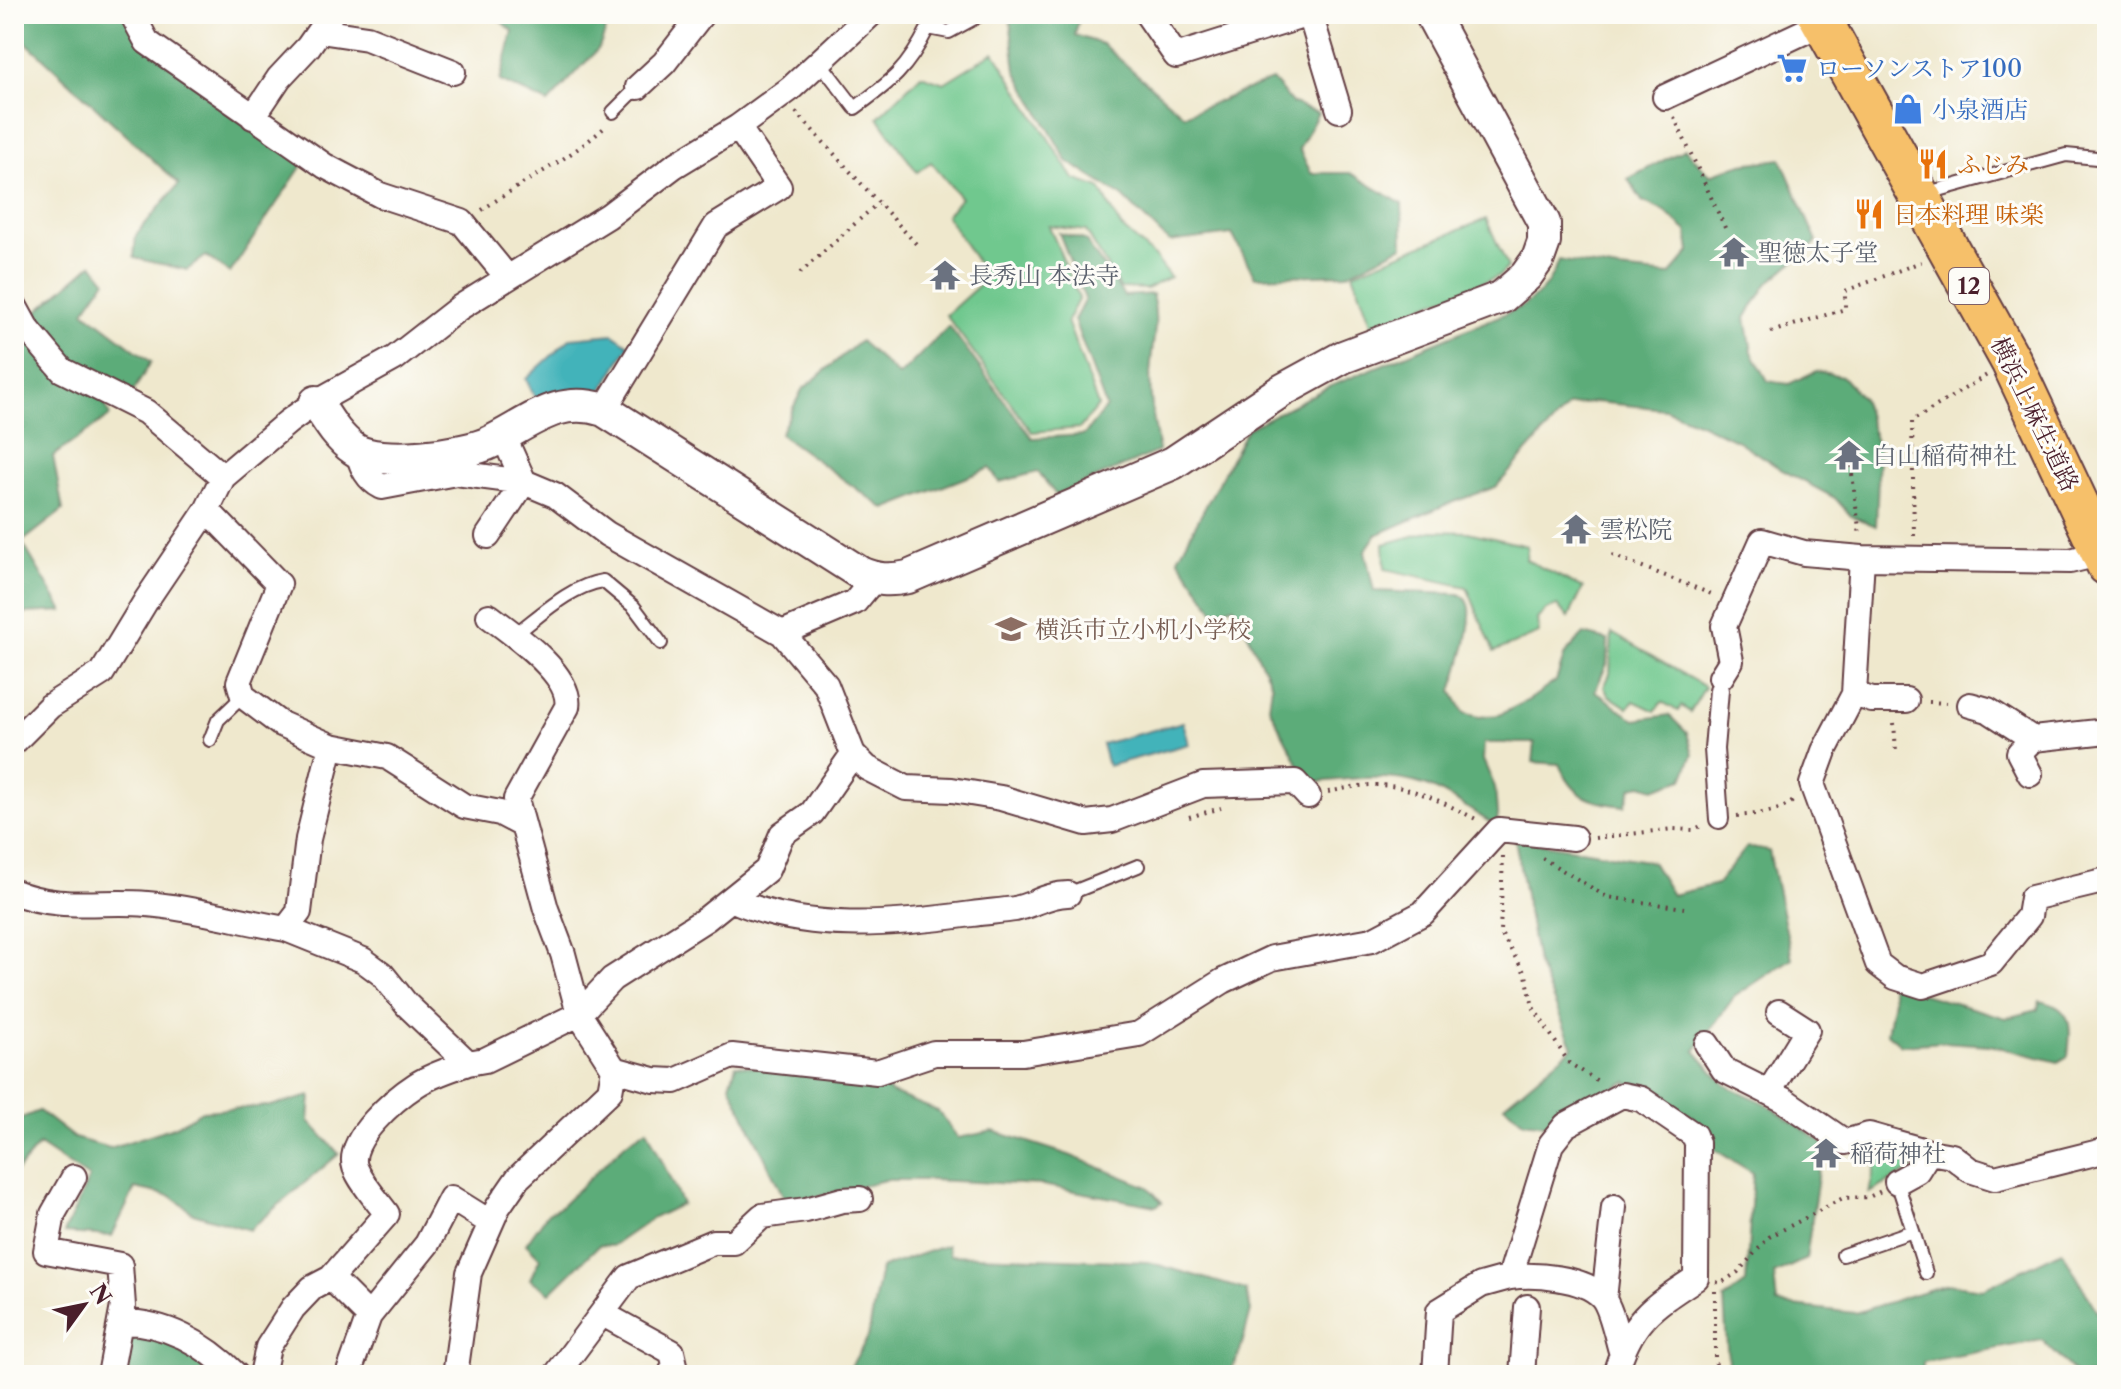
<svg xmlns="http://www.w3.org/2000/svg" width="2121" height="1389" font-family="'Libre Caslon Text','Noto Serif JP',serif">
<rect width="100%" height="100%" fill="#fdfcf7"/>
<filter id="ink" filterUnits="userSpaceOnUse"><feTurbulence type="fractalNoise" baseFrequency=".0125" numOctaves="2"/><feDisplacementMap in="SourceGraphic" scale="16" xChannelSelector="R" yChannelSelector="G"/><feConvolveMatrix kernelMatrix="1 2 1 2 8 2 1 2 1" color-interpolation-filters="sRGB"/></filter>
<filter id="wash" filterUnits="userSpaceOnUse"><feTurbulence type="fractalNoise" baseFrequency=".006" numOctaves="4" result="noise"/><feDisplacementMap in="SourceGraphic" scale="32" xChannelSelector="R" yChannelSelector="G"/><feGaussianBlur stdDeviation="1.8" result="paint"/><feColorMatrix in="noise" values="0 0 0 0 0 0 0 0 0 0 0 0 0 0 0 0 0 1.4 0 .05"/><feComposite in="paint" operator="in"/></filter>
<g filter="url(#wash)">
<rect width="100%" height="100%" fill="#efe8cd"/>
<path fill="#70c88e" stroke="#5d745c" stroke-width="2" d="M 994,52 L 1074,179 L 1100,188 L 1121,227 L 1154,256 L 1170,277 L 1147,289 L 1120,288 L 1086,231 L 1049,226 L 1079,298 L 1067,321 L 1098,406 L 1080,428 L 1032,432 L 946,315 L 987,278 L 946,215 L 961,198 L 931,162 L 917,172 L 878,117 L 921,75 L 944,83 Z
M 1486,219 L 1508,267 L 1499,276 L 1372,326 L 1353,273 Z
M 1431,531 L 1468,532 L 1527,546 L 1526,560 L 1583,588 L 1569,617 L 1557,606 L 1546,610 L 1537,619 L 1539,633 L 1494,652 L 1467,587 L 1385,569 L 1384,544 Z
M 1612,633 L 1705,687 L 1690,712 L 1681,706 L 1678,711 L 1662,702 L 1655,711 L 1634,701 L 1628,708 L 1608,695 L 1604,687 L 1610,674 Z
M 1880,1145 L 1918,1156 L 1913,1169 L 1869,1193 Z"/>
<path fill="#5cac79" stroke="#536652" stroke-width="2" d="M 26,14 L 123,14 L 305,161 L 230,273 L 206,256 L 187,270 L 134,258 L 136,235 L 179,184 L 14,31 L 14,27 Z
M 491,14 L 612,14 L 599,48 L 548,103 L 500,81 L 513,31 Z
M 1016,14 L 1080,14 L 1075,35 L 1102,44 L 1184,115 L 1272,80 L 1293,104 L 1318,113 L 1299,149 L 1311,173 L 1350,173 L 1402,204 L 1403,246 L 1347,274 L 1255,277 L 1232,234 L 1169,242 L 1123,197 L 1067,161 L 1016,71 L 1010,19 Z
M 1685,149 L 1710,175 L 1742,164 L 1781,159 L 1817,242 L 1767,284 L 1746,318 L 1752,352 L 1768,381 L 1789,384 L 1816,371 L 1842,376 L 1862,398 L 1879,452 L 1876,526 L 1851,516 L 1835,498 L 1782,470 L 1738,441 L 1702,424 L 1665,409 L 1596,402 L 1568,406 L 1496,487 L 1445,505 L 1376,535 L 1365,551 L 1374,591 L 1459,594 C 1465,597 1469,601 1470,608 C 1472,630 1459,670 1452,691 L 1464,713 L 1479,717 L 1499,715 L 1529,700 L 1556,681 L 1565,654 L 1584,634 L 1608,640 L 1607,664 L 1595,691 L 1635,720 L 1669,715 L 1687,733 L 1693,754 L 1683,779 L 1654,789 L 1642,785 L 1632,787 L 1625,806 C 1589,802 1574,798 1559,764 L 1533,762 L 1535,743 L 1484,743 L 1483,760 L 1495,787 L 1498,827 C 1475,814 1451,795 1427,786 C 1389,772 1347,779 1308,783 L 1269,707 L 1272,685 L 1234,606 L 1215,612 L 1178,558 L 1247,429 L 1326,388 L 1521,307 C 1542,294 1550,283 1559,260 L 1618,270 L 1670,275 L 1690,252 L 1687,231 L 1664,211 L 1642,201 L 1628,179 Z
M 1059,233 L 1085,240 L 1124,296 L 1152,294 C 1159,321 1153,337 1151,363 C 1148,391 1154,423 1159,451 L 1056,495 L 1038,472 L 999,482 L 990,468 L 885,509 L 780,434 L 802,390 L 860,341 L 899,376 L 949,326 L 1032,438 L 1084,435 L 1106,407 L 1074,320 L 1085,299 Z
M 92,264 L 106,280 L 84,311 L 151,362 L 133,392 L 97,384 L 110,416 L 53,456 L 63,510 L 22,542 L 63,611 L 26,613 L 14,622 L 14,316 L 34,314 Z
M 1515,839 L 1652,862 L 1672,895 L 1717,884 L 1747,847 L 1769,851 L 1792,958 L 1734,997 L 1695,1051 L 1725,1085 L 1765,1103 L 1823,1143 L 1806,1259 L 1774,1274 L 1777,1304 L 1855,1313 L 1947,1284 L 1983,1289 L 2062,1251 L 2107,1329 L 2107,1375 L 2077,1375 L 2042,1340 L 1923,1362 L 1923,1375 L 1695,1375 L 1728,1364 L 1724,1299 L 1746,1283 L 1753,1173 L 1709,1146 L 1693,1117 L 1626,1082 L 1545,1124 L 1523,1121 L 1504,1105 L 1573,1047 L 1537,962 Z
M 1891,985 L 2006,1018 L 2038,1010 L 2040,1001 C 2074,1008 2071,1026 2068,1056 L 2058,1062 L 1990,1045 L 1944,1042 L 1901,1045 L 1887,1033 L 1893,999 Z
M 736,1065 L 873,1079 L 892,1093 L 938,1111 L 958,1138 L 993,1131 L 1025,1141 L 1069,1155 L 1148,1187 L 1162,1202 L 1156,1206 L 1042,1185 L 930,1180 L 885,1180 L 787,1204 L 730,1085 Z
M 311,1096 L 309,1121 L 339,1154 L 249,1230 L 193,1213 L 171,1196 L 135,1188 L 112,1236 L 64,1233 L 89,1178 L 39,1145 L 14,1174 L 14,1121 L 39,1111 L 74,1138 L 110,1148 L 174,1127 L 202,1111 L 270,1106 Z
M 647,1129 L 682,1204 L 653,1218 L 612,1246 L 599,1245 L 550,1293 L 530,1279 L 540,1258 L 526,1244 L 548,1213 L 561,1206 L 626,1143 Z
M 947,1245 L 950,1255 L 1148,1262 L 1246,1290 L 1251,1311 L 1239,1355 L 1228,1375 L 846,1375 L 868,1337 L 881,1268 Z
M 150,1329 L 226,1375 L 153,1375 L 121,1371 L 127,1336 L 145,1339 Z"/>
<path fill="#43b3ba" stroke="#466972" stroke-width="2" d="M 613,334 L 629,345 L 603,389 L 596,392 L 565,391 L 536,400 L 526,379 L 571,338 Z
M 1183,722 L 1189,744 L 1108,766 L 1102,744 Z"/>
</g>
<g filter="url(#ink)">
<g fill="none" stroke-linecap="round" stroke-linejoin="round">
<g stroke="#633d43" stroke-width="16">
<path id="service" d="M 819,61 L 855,108 C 892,81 907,70 928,28 L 949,32 L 982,14
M 613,112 L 638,87
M 1924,194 L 2066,155 L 2107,159
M 514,635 C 541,615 570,586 603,581 L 634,607 L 661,643
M 210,740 L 218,720 L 243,696
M 1068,894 L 1138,866
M 1913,1231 L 1926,1273
M 1843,1255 L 1913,1231 L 1897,1182"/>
</g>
<g stroke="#633d43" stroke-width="22">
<path id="pedestrian" d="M 1719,819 L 1714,749 L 1719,690"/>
</g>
<g stroke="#633d43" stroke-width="28">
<path id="minor" d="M 132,14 L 147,42 L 325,166 L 380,195 L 462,222 L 508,278
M 1147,14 L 1176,56 L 1309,14
M 1310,14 L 1339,110
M 320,31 L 367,38 L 453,72
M 638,87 L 664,63 L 702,14
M 1665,97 L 1842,14
M 253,117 L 279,78 L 308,47 L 331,14
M 14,305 L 26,327 L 62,370 L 146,412 L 223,477
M 604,410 L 716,226 L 779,187 L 738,127
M 503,435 L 524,482
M 358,452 C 362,468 367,479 382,487 L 456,473 L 524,482
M 207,510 L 279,584 L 239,682 L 243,696 L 279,723 L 331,746 L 387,757 L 464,806 L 500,813 L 521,824
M 2103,553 L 2070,561 L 1862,558 L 1854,694 L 1824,751 L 1812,784 L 1878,964 L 1895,977 L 1923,986 L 1991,963 L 2029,916 L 2032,898 L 2107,880
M 489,616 C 512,633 573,675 567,707 L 516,799 L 546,909 L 563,954 L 579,1014 L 614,1069 L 654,1080 L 675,1081 L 732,1056 L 877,1072 L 934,1053 L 1023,1053 L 1139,1034 L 1223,981 L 1272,958 L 1372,940 L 1423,913 L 1499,830 L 1574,838
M 782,633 L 855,602 L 874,579
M 1721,677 L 1731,661 L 1724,626 L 1762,541 L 1804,553 L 1862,558
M 1854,694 L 1872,700 L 1906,700
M 1970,705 L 1988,710 L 2033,739
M 14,742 L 50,706 L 102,673 L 147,599 L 207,510 L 223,477 L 288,422 L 316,402 L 395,358 L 459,308 L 608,216 L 674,166 L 738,127 L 790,89 L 871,14
M 853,754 L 867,768 L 906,788 L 952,790 L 1001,798 L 1086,823 L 1112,820 L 1203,785 L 1295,782 L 1308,796
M 2030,774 L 2019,753 L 2033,739 L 2107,731
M 14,892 C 60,911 100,900 147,904 C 194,908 239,921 286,929 L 299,912 L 308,839 L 331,746
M 731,899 C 806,933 892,925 972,914 C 986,912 1001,911 1015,909 C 1033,905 1049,894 1068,894
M 286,929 L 363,960 L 382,974 L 407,1005 L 468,1063 L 485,1060 L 579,1014 L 612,979 L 706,919 L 767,870 L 782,834 L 812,813 L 853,754 L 826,685 L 782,633 L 607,534 L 555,495 L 524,482 L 488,536
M 1707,1044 L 1724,1070 L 1784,1100 L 1845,1142 L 1869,1135 L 1929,1152 L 1952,1156 L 1970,1170 L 1995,1178 L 2107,1150
M 1769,1092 L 1807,1030 L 1779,1012
M 74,1177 L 53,1214 L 46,1251 L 120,1265 L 123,1306 L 110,1375
M 1897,1182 L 1917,1171 L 1929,1152
M 331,1278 L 369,1316
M 1604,1299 L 1614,1207
M 603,1314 L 672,1352 L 675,1365 L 670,1375
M 120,1322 C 165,1321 205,1344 236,1375
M 262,1375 L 268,1347 L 293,1308 L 312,1288 L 331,1278 L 387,1214 C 377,1200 361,1183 355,1167 C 346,1140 396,1098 416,1085 C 431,1075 451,1069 468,1063
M 348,1375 L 369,1316 L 427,1244 L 451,1198 L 491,1223
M 455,1375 L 469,1273 L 498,1207 L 518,1178 L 610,1091 L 614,1069
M 556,1375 L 629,1277 L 713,1242 L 734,1242 L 762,1216 L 806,1210 L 842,1200 L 860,1199
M 1435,1375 L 1439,1311 L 1481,1285 L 1510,1277
M 1522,1375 L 1527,1307
M 1615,1375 C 1630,1321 1650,1308 1696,1278 L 1697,1143 L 1694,1135 L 1641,1099 L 1622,1095 L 1566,1125 L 1551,1144 L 1510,1277 C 1534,1274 1584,1277 1602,1297 C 1611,1307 1617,1338 1621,1351"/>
</g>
<g stroke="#633d43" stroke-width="36">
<path id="tertiary" d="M 316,402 C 327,419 337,437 354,449 C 377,466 466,455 491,442 C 531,422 558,395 604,410 L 860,573 C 877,580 889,581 908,577 L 1173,463 L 1281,391 L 1343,357 L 1502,297 L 1526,276 L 1538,259 L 1544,242 L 1544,223 L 1431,14"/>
</g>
<g stroke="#633d43" stroke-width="44">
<path id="primary" d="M 1818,14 L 2011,361 L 2107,565"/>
</g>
<path stroke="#633d43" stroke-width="4" stroke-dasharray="2 6" stroke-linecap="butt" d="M 796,112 L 918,246
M 1674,117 L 1727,232
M 482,210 C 523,181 569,160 606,126
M 800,273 L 878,203
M 1771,332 L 1845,309 L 1845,291 L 1921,262
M 1851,466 L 1860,536
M 1914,536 L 1912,421 L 1987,375
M 1612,555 L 1714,595
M 1929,702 L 1948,703
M 1894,723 L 1896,751
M 1328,792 C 1343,789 1358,785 1372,785 C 1412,784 1445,804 1480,821
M 1737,816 C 1755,814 1783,813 1796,798
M 1189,817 L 1221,808
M 1595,838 L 1673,829 L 1693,830 L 1701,826
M 1503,856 L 1500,932 L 1526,975 L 1533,1007 L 1569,1063 L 1601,1083
M 1542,858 L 1607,897 L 1684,908
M 1716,1282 L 1721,1283 L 1738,1272 L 1769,1237 L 1843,1198 L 1869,1197 L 1881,1191
M 1715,1291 L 1715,1362 L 1721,1375"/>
<use href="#service" stroke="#fff" stroke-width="12"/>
<use href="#pedestrian" stroke="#fff" stroke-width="18"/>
<use href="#minor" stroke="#fff" stroke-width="24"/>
<use href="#tertiary" stroke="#fff" stroke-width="32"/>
<use href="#primary" stroke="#f6c06b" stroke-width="40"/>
</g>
</g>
<defs>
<g id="supermarket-bare" transform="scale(2.4)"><path d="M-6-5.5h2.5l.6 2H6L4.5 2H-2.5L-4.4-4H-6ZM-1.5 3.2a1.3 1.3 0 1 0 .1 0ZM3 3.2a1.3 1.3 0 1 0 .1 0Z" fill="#3f7fe0" stroke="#fdfcf7" stroke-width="2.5" paint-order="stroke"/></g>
<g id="shop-bare" transform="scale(2.4)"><path d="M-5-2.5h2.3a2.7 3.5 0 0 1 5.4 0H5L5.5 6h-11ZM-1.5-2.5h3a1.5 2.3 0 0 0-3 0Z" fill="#3f7fe0" stroke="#fdfcf7" stroke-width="2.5" paint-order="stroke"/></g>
<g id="restaurant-bare" transform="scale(2.4)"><path d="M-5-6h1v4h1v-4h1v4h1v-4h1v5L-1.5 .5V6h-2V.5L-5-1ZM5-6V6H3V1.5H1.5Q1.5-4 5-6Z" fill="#e8710a" stroke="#fdfcf7" stroke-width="2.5" paint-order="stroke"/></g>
<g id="temple-bare" transform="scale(2.4)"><path d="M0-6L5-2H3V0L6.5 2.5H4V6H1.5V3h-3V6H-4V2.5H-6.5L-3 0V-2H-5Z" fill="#6b7280" stroke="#fdfcf7" stroke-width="2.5" paint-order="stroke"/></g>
<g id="school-bare" transform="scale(2.4)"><path d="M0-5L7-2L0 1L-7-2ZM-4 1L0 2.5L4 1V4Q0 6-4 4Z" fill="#8d6e63" stroke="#fdfcf7" stroke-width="2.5" paint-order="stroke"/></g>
</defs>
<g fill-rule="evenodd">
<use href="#supermarket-bare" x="1792" y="68"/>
<use href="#shop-bare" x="1908" y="109"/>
<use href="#restaurant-bare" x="1933" y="164"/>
<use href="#restaurant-bare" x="1869" y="214"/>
<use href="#temple-bare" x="1734" y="252"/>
<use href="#temple-bare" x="945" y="275"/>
<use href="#temple-bare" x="1849" y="455"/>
<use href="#temple-bare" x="1576" y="529"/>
<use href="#school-bare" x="1011" y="629"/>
<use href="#temple-bare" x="1826" y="1153"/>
</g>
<g text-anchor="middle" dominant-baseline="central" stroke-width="6" stroke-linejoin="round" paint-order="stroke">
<rect fill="#fdfcf7" stroke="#806168" stroke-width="2" x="1949" y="268" width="40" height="36" rx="6"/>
<g font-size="22" font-weight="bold" fill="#4a1f2b">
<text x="1969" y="286">12</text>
</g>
<g font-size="24" fill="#366cbe" stroke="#fdfcf7" text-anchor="start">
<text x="1816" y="68">ローソンストア100</text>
<text x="1932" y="109">小泉酒店</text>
</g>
<g font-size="24" fill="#c56008" stroke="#fdfcf7" text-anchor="start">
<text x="1957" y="164">ふじみ</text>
<text x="1893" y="214">日本料理 味楽</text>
</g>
<g font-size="24" fill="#5b616d" stroke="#fdfcf7" text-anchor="start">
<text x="1758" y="252">聖徳太子堂</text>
<text x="969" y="275">長秀山 本法寺</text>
<text x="1873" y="455">白山稲荷神社</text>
<text x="1600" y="529">雲松院</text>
<text x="1850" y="1153">稲荷神社</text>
</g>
<g font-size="24" fill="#4a1f2b" stroke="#fdfcf7">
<text transform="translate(2035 414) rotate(64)">横浜上麻生道路</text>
</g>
<g font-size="24" fill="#785e54" stroke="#fdfcf7" text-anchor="start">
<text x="1035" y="629">横浜市立小机小学校</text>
</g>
</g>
<rect width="2121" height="1389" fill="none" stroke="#fdfcf7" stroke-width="48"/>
<g transform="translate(84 1305) rotate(57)" stroke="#fdfcf7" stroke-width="6" paint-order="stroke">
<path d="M0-6L14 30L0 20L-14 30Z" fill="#4a1f2b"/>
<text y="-12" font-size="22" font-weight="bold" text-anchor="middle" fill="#4a1f2b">N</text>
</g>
</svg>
